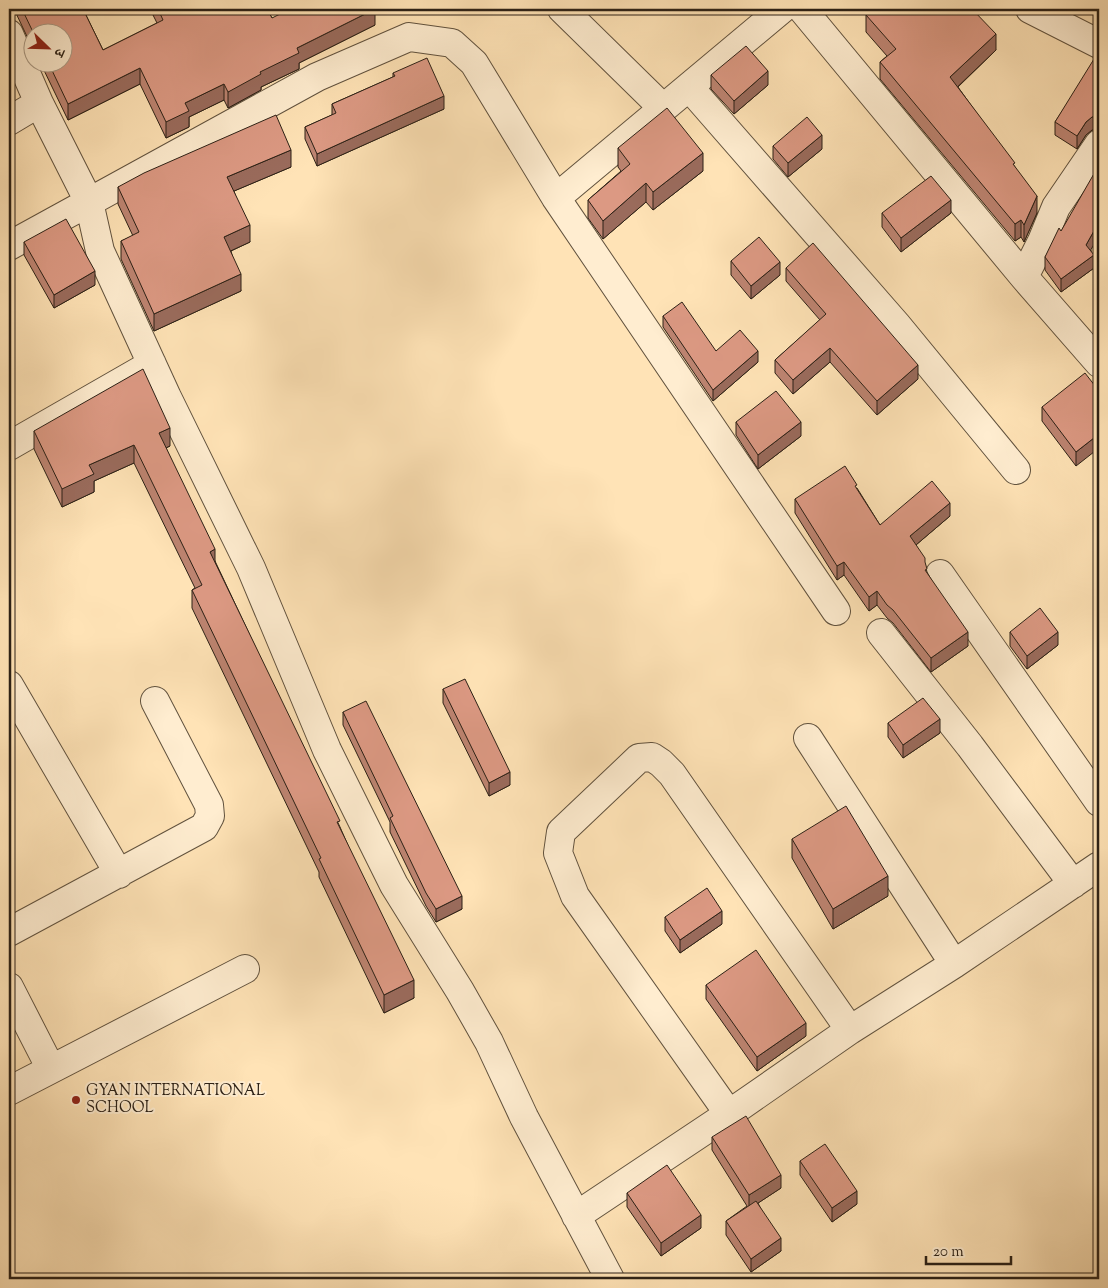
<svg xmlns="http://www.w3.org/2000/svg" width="1108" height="1288" font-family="'Sorts Mill Goudy','Noto Serif Devanagari',serif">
<rect width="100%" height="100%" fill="#ffe3b6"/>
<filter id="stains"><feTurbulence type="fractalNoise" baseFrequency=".004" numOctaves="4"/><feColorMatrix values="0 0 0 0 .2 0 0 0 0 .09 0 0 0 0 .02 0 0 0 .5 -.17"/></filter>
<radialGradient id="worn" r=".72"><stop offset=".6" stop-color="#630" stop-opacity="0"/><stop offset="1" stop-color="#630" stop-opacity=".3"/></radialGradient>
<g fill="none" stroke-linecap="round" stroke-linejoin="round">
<g stroke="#61523e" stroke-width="30">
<path id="minor" d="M 562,9 L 663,108
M 802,9 L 1024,277
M 1030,9 L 1099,44
M 9,34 L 39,103 L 89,202 L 100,251 L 167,397 L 251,568 L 327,750 L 394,885 L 460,991 L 489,1042 L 524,1117 L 610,1279
M 689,87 L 896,324 L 1016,470
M 9,121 L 39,103
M 1099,144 L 1056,207 L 1042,241 L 1024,277 L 1099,363
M 556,198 L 782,9
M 9,246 L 317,77 L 409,37 L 452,43 L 474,63 L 556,198 L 836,611
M 9,446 L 152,364
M 940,574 L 1099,802
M 881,633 L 970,746 L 1073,884
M 9,685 L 119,874
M 808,738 L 954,964
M 9,932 L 204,827 L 210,816 L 209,805 L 155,701
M 9,987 L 51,1069
M 9,1091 L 245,969
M 729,1114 L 575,896 L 558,853 L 561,832 L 639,758 L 652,757 L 661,763 L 672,774 L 850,1030
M 576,1216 L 729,1114 L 850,1030 L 954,964 L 1099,866"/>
</g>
<use href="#minor" stroke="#ffedd0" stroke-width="28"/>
</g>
<path fill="#bd8471" stroke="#2c2116" d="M 14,9 L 83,9 L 103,50 L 157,23 L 150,9 L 267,9 L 272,18 L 375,25 L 299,63 L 299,69 L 261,87 L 261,90 L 230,107 L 228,108 L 224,100 L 189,117 L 189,127 L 166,138 L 140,84 L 68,120 L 40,62 L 62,62 L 62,32 L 32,32 L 32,47 Z
M 865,9 L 972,9 L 996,50 L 958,87 L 1015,167 L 1037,213 L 1024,242 L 1021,237 L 1015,241 L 880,79 L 880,62 L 887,56 L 866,32 L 866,15 L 868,13 Z
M 1099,56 L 1099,129 L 1092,130 L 1086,135 L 1077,149 L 1055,135 L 1055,122 Z
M 393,73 L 444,109 L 317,166 L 305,139 L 305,127 L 332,115 L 332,104 L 393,77 Z
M 711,75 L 768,85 L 734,114 L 711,89 Z
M 773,146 L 822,149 L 788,177 L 773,159 Z
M 618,148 L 703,171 L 653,210 L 646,202 L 603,239 L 588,218 L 588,200 L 621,171 L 618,167 Z
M 291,167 L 234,191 L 250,242 L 231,251 L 241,291 L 154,331 L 121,259 L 121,241 L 133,236 L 118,204 L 118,187 Z
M 882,213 L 951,213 L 901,252 L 882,227 Z
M 1061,231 L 1091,250 L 1094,268 L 1061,292 L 1045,270 L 1045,257 Z
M 24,242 L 95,285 L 54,308 L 24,255 Z
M 731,261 L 780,275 L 751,299 L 731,275 Z
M 786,268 L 918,379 L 877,415 L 830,362 L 793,394 L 775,373 L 775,360 L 820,320 L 786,281 Z
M 663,316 L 716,351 L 758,362 L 713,401 L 663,327 Z
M 1099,391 L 1076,466 L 1042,421 L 1042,407 Z
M 736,422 L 801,436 L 758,469 L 736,435 Z
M 34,431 L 170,446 L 166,448 L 215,561 L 340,827 L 414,998 L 384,1013 L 319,877 L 319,872 L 192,608 L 192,590 L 195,588 L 134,463 L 94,481 L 94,492 L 62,507 L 34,449 Z
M 857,488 L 880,525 L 950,516 L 916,545 L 925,564 L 927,572 L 968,646 L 931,672 L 893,623 L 887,618 L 877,605 L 869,611 L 844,575 L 837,580 L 795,513 L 795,499 Z
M 1010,632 L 1058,645 L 1027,669 L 1010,646 Z
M 443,689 L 510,785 L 489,796 L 443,703 Z
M 343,712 L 462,909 L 436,922 L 426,906 L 390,832 L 390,822 L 343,725 Z
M 888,723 L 940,733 L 903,758 L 888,737 Z
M 792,839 L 888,896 L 833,929 L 792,858 Z
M 665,917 L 722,924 L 680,953 L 665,931 Z
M 706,985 L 806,1036 L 757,1071 L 706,999 Z
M 712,1137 L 781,1188 L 758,1203 L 781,1251 L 751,1272 L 726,1235 L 726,1221 L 747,1206 L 712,1150 Z
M 800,1161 L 857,1204 L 832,1222 L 800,1175 Z
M 627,1193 L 701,1228 L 661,1256 L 627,1207 Z"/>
<path fill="#9a6b5c" stroke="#2c2116" d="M 375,9 L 375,25 L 299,63 L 299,69 L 261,87 L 261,90 L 228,108 L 228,92 L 297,48 Z
M 996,34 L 996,50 L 950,94 L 950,77 Z
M 140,68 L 140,84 L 68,120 L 68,104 Z
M 768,71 L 768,85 L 734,114 L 734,101 Z
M 224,84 L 224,100 L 189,117 L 189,127 L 166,138 L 166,122 L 185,103 Z
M 444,96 L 444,109 L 317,166 L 317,154 Z
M 1099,115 L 1099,129 L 1092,130 L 1086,135 L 1077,149 L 1077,136 L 1086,122 L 1092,117 Z
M 822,135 L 822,149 L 788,177 L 788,163 Z
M 291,150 L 291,167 L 227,194 L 227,177 Z
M 703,153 L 703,171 L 653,210 L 653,192 Z
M 646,183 L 646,202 L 603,239 L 603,221 Z
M 1037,196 L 1037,213 L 1024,242 L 1024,225 Z
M 951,200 L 951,213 L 901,252 L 901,238 Z
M 1021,220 L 1021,237 L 1015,241 L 1015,224 Z
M 1099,222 L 1099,236 L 1086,258 L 1086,245 Z
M 250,225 L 250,242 L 224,254 L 224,237 Z
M 1094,255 L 1094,268 L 1061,292 L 1061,279 Z
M 780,262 L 780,275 L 751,299 L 751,286 Z
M 95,271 L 95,285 L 54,308 L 54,295 Z
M 241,274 L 241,291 L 154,331 L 154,314 Z
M 830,348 L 830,362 L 793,394 L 793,380 Z
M 758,351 L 758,362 L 713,401 L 713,390 Z
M 918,365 L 918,379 L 877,415 L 877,401 Z
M 801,422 L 801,436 L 758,469 L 758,455 Z
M 170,428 L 170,446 L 159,451 L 159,433 Z
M 1099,434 L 1099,448 L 1076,466 L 1076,452 Z
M 134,445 L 134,463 L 94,481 L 94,492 L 62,507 L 62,489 L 89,465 Z
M 950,503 L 950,516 L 910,550 L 910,536 Z
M 215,549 L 215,567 L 210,552 Z
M 844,562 L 844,575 L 837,580 L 837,566 Z
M 877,591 L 877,605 L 869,611 L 869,597 Z
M 968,632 L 968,646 L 931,672 L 931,658 Z
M 1058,632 L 1058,645 L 1027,669 L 1027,656 Z
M 940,719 L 940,733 L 903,758 L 903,745 Z
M 510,772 L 510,785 L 489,796 L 489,783 Z
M 888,876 L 888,896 L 833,929 L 833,909 Z
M 462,896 L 462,909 L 436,922 L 436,909 Z
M 722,911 L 722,924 L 680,953 L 680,940 Z
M 414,980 L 414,998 L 384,1013 L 384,995 Z
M 806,1023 L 806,1036 L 757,1071 L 757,1057 Z
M 781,1175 L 781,1188 L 749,1209 L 749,1195 Z
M 857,1191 L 857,1204 L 832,1222 L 832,1208 Z
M 701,1215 L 701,1228 L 661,1256 L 661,1243 Z
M 781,1238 L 781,1251 L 751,1272 L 751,1259 Z"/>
<path fill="#dc9983" stroke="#2c2116" d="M 22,9 L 83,9 L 103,50 L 163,20 L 158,9 L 267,9 L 272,18 L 290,9 L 375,9 L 297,48 L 299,53 L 260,72 L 261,74 L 230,91 L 228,92 L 224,84 L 185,103 L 189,111 L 166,122 L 140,68 L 68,104 L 48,62 L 62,62 L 62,32 L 33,32 Z
M 872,9 L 972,9 L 996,34 L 950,77 L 1015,163 L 1013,164 L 1037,196 L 1024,225 L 1021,220 L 1015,224 L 880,62 L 896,49 L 866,15 Z
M 746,46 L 768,71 L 734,101 L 711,75 Z
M 1099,56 L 1099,115 L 1092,117 L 1086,122 L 1077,136 L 1055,122 L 1094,59 L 1096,60 Z
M 427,58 L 444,96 L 317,154 L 305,127 L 336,113 L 332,104 L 395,76 L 393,73 Z
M 667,108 L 703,153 L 653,192 L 646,183 L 603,221 L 588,200 L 630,164 L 618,148 Z
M 276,115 L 291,150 L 227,177 L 250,225 L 224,237 L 241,274 L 154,314 L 121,241 L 139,232 L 118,187 L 144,173 Z
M 807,117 L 822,135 L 788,163 L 773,146 Z
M 1099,165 L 1099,222 L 1086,245 L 1094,255 L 1061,279 L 1045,257 L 1059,228 L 1061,231 Z
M 931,176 L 951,200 L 901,238 L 882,213 Z
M 66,219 L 95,271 L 54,295 L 24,242 Z
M 759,237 L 780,262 L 751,286 L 731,261 Z
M 813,243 L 918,365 L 877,401 L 830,348 L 793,380 L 775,360 L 826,314 L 786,268 Z
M 682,302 L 716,351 L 740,330 L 758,351 L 713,390 L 663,316 Z
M 143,369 L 170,428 L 159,433 L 215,549 L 210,552 L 340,821 L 337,822 L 414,980 L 384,995 L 319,859 L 321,858 L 192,590 L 202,585 L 134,445 L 89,465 L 94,474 L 62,489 L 34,431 Z
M 1085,373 L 1099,391 L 1099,434 L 1076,452 L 1042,407 Z
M 776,391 L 801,422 L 758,455 L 736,422 Z
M 845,466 L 857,485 L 855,486 L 880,525 L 932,481 L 950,503 L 910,536 L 925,558 L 925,562 L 927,569 L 925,570 L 968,632 L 931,658 L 893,610 L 887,605 L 877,591 L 869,597 L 844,562 L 837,566 L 795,499 Z
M 1040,608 L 1058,632 L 1027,656 L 1010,632 Z
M 465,679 L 510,772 L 489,783 L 443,689 Z
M 923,698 L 940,719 L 903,745 L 888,723 Z
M 366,701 L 462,896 L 436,909 L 426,893 L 390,818 L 393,816 L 343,712 Z
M 846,806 L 888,876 L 833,909 L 792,839 Z
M 707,888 L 722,911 L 680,940 L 665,917 Z
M 756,950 L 806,1023 L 757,1057 L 706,985 Z
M 746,1116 L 781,1175 L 749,1195 L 712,1137 Z
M 825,1144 L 857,1191 L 832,1208 L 800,1161 Z
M 667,1165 L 701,1215 L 661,1243 L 627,1193 Z
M 756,1201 L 781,1238 L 751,1259 L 726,1221 Z"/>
<circle fill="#8f2418" stroke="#ffedd0" stroke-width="2" cx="76" cy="1100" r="5"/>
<g text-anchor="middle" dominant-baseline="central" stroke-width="4" stroke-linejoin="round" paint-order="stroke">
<g font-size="15" fill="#2c2116" stroke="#ffedd0" text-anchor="start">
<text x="86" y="1091">GYAN INTERNATIONAL<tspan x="86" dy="17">SCHOOL</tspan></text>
</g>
</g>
<rect width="1108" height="1288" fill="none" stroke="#ffe3b6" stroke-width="30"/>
<rect x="10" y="10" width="1088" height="1268" fill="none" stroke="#2c2116" stroke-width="2.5"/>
<rect x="15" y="15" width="1078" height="1258" fill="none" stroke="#2c2116"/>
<g transform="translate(48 48) rotate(113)"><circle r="24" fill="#ffedd0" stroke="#ab9b86"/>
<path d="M0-4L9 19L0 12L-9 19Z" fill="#8f2418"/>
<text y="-8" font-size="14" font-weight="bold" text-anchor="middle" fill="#2c2116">उ</text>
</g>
<path d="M926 1256v8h85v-8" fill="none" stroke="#2c2116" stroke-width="2.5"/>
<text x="933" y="1256" font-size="15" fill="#2c2116" stroke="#ffedd0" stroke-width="4" paint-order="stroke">20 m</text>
<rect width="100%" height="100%" filter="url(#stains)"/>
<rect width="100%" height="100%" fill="url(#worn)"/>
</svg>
